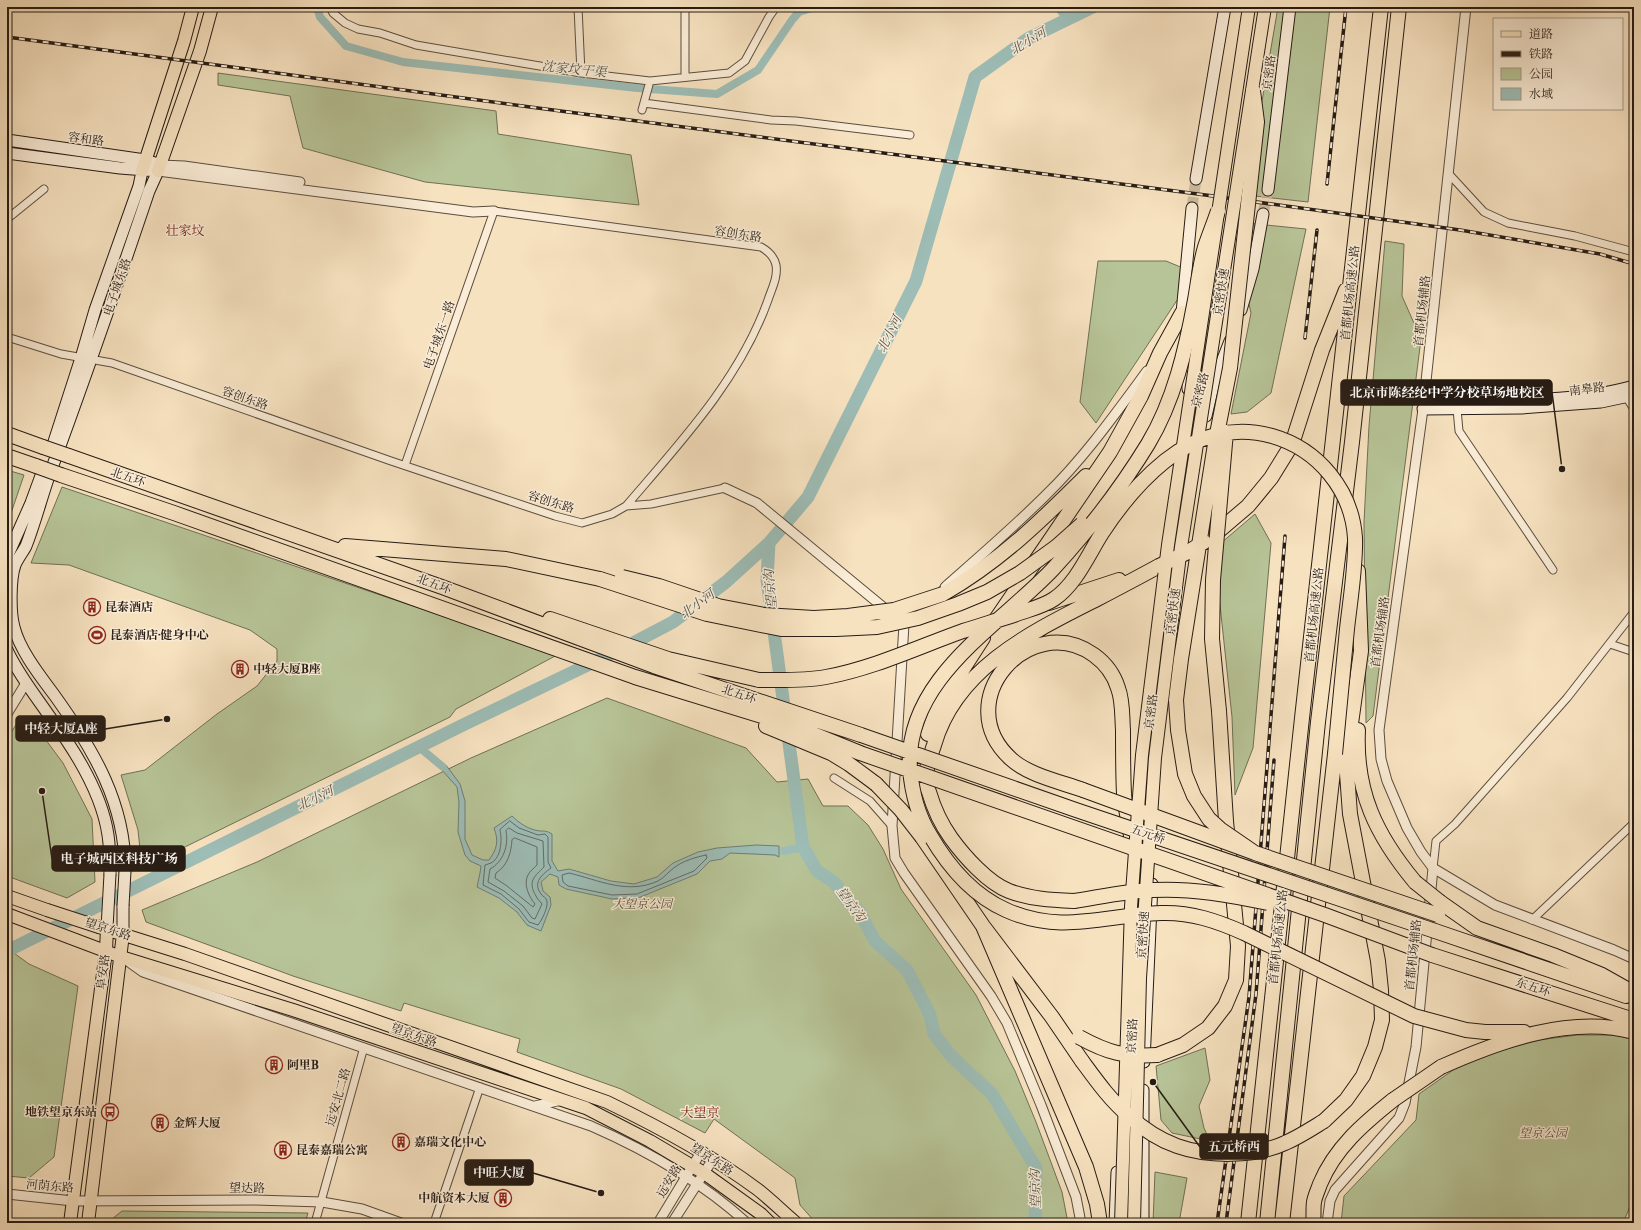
<svg xmlns="http://www.w3.org/2000/svg" width="1641" height="1230" font-family="'IM FELL French Canon','Noto Serif SC',serif">
<rect width="100%" height="100%" fill="#f7e2c0"/>
<filter id="stains"><feTurbulence type="fractalNoise" baseFrequency=".005" numOctaves="4"/><feColorMatrix values="0 0 0 0 .2 0 0 0 0 .09 0 0 0 0 .02 0 0 0 .5 -.17"/></filter>
<radialGradient id="worn" r=".72"><stop offset=".6" stop-color="#630" stop-opacity="0"/><stop offset="1" stop-color="#630" stop-opacity=".3"/></radialGradient>
<path fill="#b7c497" stroke="#6f7056" d="M 1278,7 L 1330,7 L 1308,202 L 1246,195 Z
M 218,73 L 496,111 L 498,134 L 631,155 L 639,205 L 425,182 L 303,148 L 290,96 L 218,85 Z
M 1246,223 L 1306,229 L 1271,393 L 1247,412 L 1231,414 L 1251,313 L 1241,269 Z
M 1385,241 L 1404,244 L 1402,296 L 1421,339 L 1373,716 L 1366,723 L 1364,522 L 1369,426 Z
M 1098,261 L 1166,261 L 1195,273 L 1096,423 L 1080,402 Z
M 7,470 L 24,475 L 7,525 Z
M 62,487 L 557,655 L 456,709 L 450,717 L 142,868 L 138,830 L 121,775 L 145,770 L 217,714 L 257,686 L 277,661 L 277,649 L 250,630 L 69,565 L 31,563 Z
M 1255,514 L 1271,543 L 1253,748 L 1235,795 L 1232,717 L 1214,549 Z
M 607,698 L 746,748 L 777,782 L 808,779 L 823,806 L 848,806 L 868,825 L 883,849 L 901,889 L 976,995 L 1015,1071 L 1036,1122 L 1062,1192 L 1068,1223 L 816,1223 L 800,1205 L 795,1178 L 714,1119 L 705,1133 L 621,1089 L 517,1052 L 520,1039 L 404,1003 L 401,1011 L 293,976 L 146,922 L 142,910 L 257,862 L 471,758 Z
M 17,723 L 34,724 L 63,763 L 92,819 L 95,882 L 67,898 L 7,876 L 7,739 Z
M 7,948 L 29,964 L 78,986 L 54,1157 L 29,1178 L 7,1176 Z
M 1577,1035 L 1617,1035 L 1634,1038 L 1634,1197 L 1623,1223 L 1341,1223 L 1344,1196 L 1416,1120 L 1419,1094 L 1456,1068 L 1495,1052 L 1539,1040 Z
M 1205,1048 L 1210,1080 L 1199,1106 L 1204,1128 L 1210,1141 L 1172,1133 L 1161,1120 L 1156,1066 Z
M 1155,1172 L 1187,1178 L 1179,1223 L 1153,1223 Z
M 122,1211 L 308,1213 L 305,1223 L 107,1223 Z"/>
<path fill="#9dbdb6" stroke="#6e7d75" d="M 446,765 L 460,784 L 465,801 L 465,839 L 472,855 L 483,860 L 489,860 C 497,849 499,841 494,828 L 512,816 C 519,823 529,830 540,831 C 545,831 547,831 552,834 L 552,861 L 558,871 L 569,869 L 611,881 L 634,884 L 657,877 L 673,863 L 698,852 L 717,848 L 756,845 L 779,846 L 779,857 L 775,855 L 730,853 L 722,859 L 710,861 L 697,874 L 638,898 L 612,899 L 566,889 L 559,885 L 558,877 L 550,874 L 541,882 L 543,891 L 550,897 L 551,905 L 541,931 L 527,925 L 517,912 L 499,898 L 477,887 L 480,873 L 481,866 L 470,861 L 465,855 L 458,832 L 459,802 L 457,787 L 441,769 Z"/>
<g fill="none" stroke-linecap="round" stroke-linejoin="round">
<path stroke="#626c65" stroke-width="1" d="M 510,821 L 519,828 L 538,835 L 545,834 L 548,837 L 548,862 L 551,868 C 543,874 532,882 541,894 C 543,897 546,897 547,901 C 548,908 542,920 538,925 L 529,922 L 519,909 L 501,894 L 483,885 L 485,865 C 487,864 489,864 491,863 C 502,857 502,839 500,830 Z
M 509,828 L 517,833 L 543,841 L 544,867 C 535,876 527,881 536,896 C 537,899 540,901 542,904 L 535,919 L 532,918 L 523,906 L 504,891 L 488,882 L 490,869 C 503,862 509,846 506,831 Z
M 515,838 L 537,847 L 537,865 C 534,868 530,871 528,875 C 523,884 529,897 535,904 L 533,907 L 507,886 L 495,878 L 496,873 C 508,865 511,853 512,840 Z
M 706,855 L 707,858 L 694,871 L 637,894 L 612,895 L 568,886 L 563,882 L 562,875 L 569,873 C 599,880 627,895 658,881 C 664,878 669,871 675,867 C 683,861 696,857 706,855 Z"/>
<path stroke="#9dbdb6" stroke-width="8" d="M 317,7 L 320,17 L 346,46 L 403,62 L 637,88 L 717,94 L 758,70 L 792,20 L 799,12 L 815,7
M 1058,7 L 1067,19
M 419,747 L 443,767
M 784,851 L 803,847"/>
<path stroke="#9dbdb6" stroke-width="13" d="M 769,543 L 767,580 L 803,847 L 817,871 L 835,883 L 846,899 L 859,911 L 875,941 L 907,970 L 930,1015 L 934,1034 L 952,1057 L 992,1094 L 1036,1168 L 1035,1223
M 635,642 L 673,622 L 726,582 L 769,543 L 808,497 L 916,281 L 975,77 L 1029,38 L 1093,7
M 7,951 L 465,724 L 623,648"/>
<path stroke="#cdba9e" stroke-width="11" stroke-dasharray="11 5.5" stroke-linecap="butt" d="M 1192,208 L 1196,179
M 1263,214 L 1268,190"/>
<g stroke="#5b4e3f" stroke-width="9">
<path id="minor" d="M 330,7 L 333,13 L 345,23 L 358,29 L 380,33 L 416,45 L 581,73
M 578,7 L 581,73 L 650,81 L 729,73 L 745,61 L 769,17 L 776,7
M 685,77 L 685,7
M 644,103 L 771,120 L 796,121 L 910,135
M 642,110 L 650,81
M 1449,174 L 1484,212 L 1508,223 L 1575,236 L 1634,252
M 7,219 L 44,189
M 7,337 L 61,354 L 112,363 L 391,461 L 555,516 L 582,523 L 612,514 L 626,506 C 680,443 740,379 768,300 C 772,288 778,277 776,265 C 774,256 768,251 761,247 L 494,211 L 405,465
M 1625,395 L 1634,409
M 1457,409 L 1459,431 L 1553,570
M 626,506 L 651,504 L 725,488
M 1610,644 L 1634,652
M 834,778 L 870,801 L 892,826
M 1433,868 L 1436,841 L 1455,824 L 1567,698 L 1634,612
M 1532,920 L 1634,823
M 315,1223 L 364,1047
M 434,1223 L 480,1087"/>
</g>
<g stroke="#5b4e3f" stroke-width="11">
<path id="tertiary" d="M 161,165 L 184,166 L 300,182
M 158,171 L 473,212 L 494,211
M 725,488 L 757,503 L 889,612
M 945,587 C 979,557 1014,527 1046,495 C 1084,458 1116,413 1147,371
M 930,601 L 904,624 L 892,826 L 895,858 L 904,873 L 991,996 L 1007,1023 L 1041,1105 L 1076,1197 L 1081,1223
M 7,714 L 26,683
M 1433,868 L 1495,905 L 1614,950 L 1634,959
M 129,962 L 143,972 L 591,1126 C 648,1151 701,1181 747,1223
M 535,1106 L 562,1100
M 7,1194 L 73,1201 L 255,1200 L 322,1202 L 362,1209 L 401,1223
M 658,1223 L 701,1152
M 672,1223 L 713,1159
M 1327,1223 L 1330,1201 L 1335,1190 L 1399,1118 L 1405,1103 L 1416,1047 L 1433,868 L 1421,852 L 1407,828 L 1387,781 L 1381,759 L 1379,730 L 1423,409 L 1466,7"/>
</g>
<g stroke="#271c14" stroke-width="13">
<path id="secondary" d="M 7,140 L 145,160 L 161,165
M 7,153 L 120,168 L 158,171 L 149,191 C 117,286 84,381 49,476 C 41,499 35,523 26,546 C 23,552 18,558 15,565 C 10,579 10,613 14,627 C 20,651 41,677 55,696 C 93,749 126,804 125,871
M 1196,179 L 1225,7
M 1268,190 L 1290,7
M 1241,310 L 1253,269 L 1263,214
M 1183,321 L 1182,313 L 1192,208
M 1187,352 L 1188,389
M 1424,398 C 1493,399 1567,405 1634,386
M 1423,409 L 1521,408 L 1601,402 L 1634,395
M 1206,416 L 1214,382 L 1230,341
M 52,448 L 81,358 L 95,310 L 139,186 L 142,171
M 7,557 L 31,503 L 42,473
M 7,650 C 18,674 35,695 50,717 C 74,749 102,794 108,835 C 110,848 110,861 110,874
M 123,906 L 123,934
M 1144,1062 L 1152,884
M 1143,1090 L 1143,1223
M 1115,1223 L 1117,1172"/>
</g>
<g stroke="#271c14" stroke-width="14">
<path id="primary" d="M 142,171 L 184,41 L 193,7
M 158,171 L 200,51 L 212,7
M 7,896 L 47,910
M 7,914 L 121,957 L 293,1010 L 586,1108 L 650,1141 L 704,1173 L 761,1214 L 770,1223
M 99,927 L 185,954 L 607,1102 C 659,1127 710,1154 757,1189 C 770,1199 783,1212 796,1223
M 70,1223 L 106,951 L 107,928
M 88,1223 L 123,934"/>
</g>
<g stroke="#271c14" stroke-width="16">
<path id="motorway" d="M 7,434 L 43,447
M 7,456 L 36,466
M 69,456 L 442,587 L 654,666 L 861,735
M 61,475 L 174,513 L 635,677 L 791,725 L 860,753
M 1214,535 L 1248,506 L 1271,478 L 1292,444 L 1322,350 L 1346,290
M 345,546 L 506,559 L 600,579
M 943,594 C 999,562 1041,521 1086,476
M 1049,603 L 1119,580
M 997,618 L 1110,452 L 1141,396 L 1160,353 L 1182,313
M 550,619 L 668,659 L 759,680
M 766,726 L 831,753 L 849,764 L 876,784
M 1358,730 C 1355,792 1376,835 1415,882
M 928,734 L 937,709 L 983,638
M 1083,790 C 1061,782 1028,775 1011,759 C 948,702 1029,609 1094,655 C 1105,663 1114,675 1118,688 C 1123,701 1122,717 1123,730 C 1123,752 1123,773 1124,794 C 1125,808 1129,822 1131,836
M 922,837 L 983,926 L 1052,1017 L 1082,1061
M 1074,901 C 1052,900 1030,899 1009,891 C 988,883 964,856 951,838 C 941,824 934,809 929,792 C 928,789 925,784 925,781 C 925,771 931,754 934,745 C 956,668 1032,632 1097,599 C 1118,588 1139,577 1159,566
M 1440,902 L 1477,928 L 1553,955 L 1602,975 L 1634,993
M 983,926 L 1086,1167 L 1097,1204 L 1100,1223
M 1435,931 L 1626,996
M 1432,955 L 1634,1020
M 1485,1032 L 1524,1032
M 1157,1055 L 1183,1045 L 1208,1028 L 1225,1006 L 1236,980 L 1238,946 L 1226,821 L 1219,711
M 1441,1067 C 1499,1041 1570,1015 1634,1032
M 1324,1121 L 1346,1100 L 1363,1076 L 1375,1047 L 1382,1020 L 1381,990 L 1378,961 L 1350,814 L 1346,760 L 1361,651 L 1358,571
M 1248,1223 L 1302,718 L 1381,7
M 1267,1223 L 1318,722 L 1352,442 L 1399,7
M 1282,1223 L 1335,754
M 1313,1223 C 1314,1216 1313,1208 1314,1202 C 1315,1196 1318,1190 1320,1184 C 1335,1148 1363,1124 1393,1100"/>
</g>
<use href="#minor" stroke="#faecd6" stroke-width="7"/>
<use href="#tertiary" stroke="#faecd6" stroke-width="9"/>
<use href="#secondary" stroke="#faecd6" stroke-width="11"/>
<use href="#primary" stroke="#f7e2c0" stroke-width="12"/>
<use href="#motorway" stroke="#f7e2c0" stroke-width="14"/>
<g stroke="#271c14" stroke-width="3.5">
<path id="rail" d="M 7,37 L 530,107 L 1213,196 L 1460,230 L 1600,254 L 1634,264
M 1327,184 L 1346,7
M 1305,338 L 1317,230
M 1217,1223 L 1249,997 L 1285,536
M 1226,1223 L 1256,994 L 1274,760"/>
</g>
<use href="#rail" stroke="#faecd6" stroke-width="2" stroke-dasharray="6" stroke-linecap="butt"/>
<g stroke="#271c14" stroke-width="13" stroke-linecap="butt">
<path id="secondary-bridge" d="M 123,906 L 125,871
M 107,928 L 110,874"/>
</g>
<g stroke="#271c14" stroke-width="14" stroke-linecap="butt">
<path id="primary-bridge" d="M 47,910 L 99,927"/>
</g>
<g stroke="#271c14" stroke-width="14" stroke-linecap="butt">
<path id="trunk-bridge" d="M 1121,1223 L 1131,907 L 1142,755 L 1168,545 L 1249,7
M 1134,1223 L 1140,978 L 1155,758 L 1181,547 L 1265,7"/>
</g>
<g stroke="#271c14" stroke-width="16" stroke-linecap="butt">
<path id="motorway-bridge" d="M 1253,91 L 1257,122 L 1230,368 L 1215,444 L 1181,659 L 1176,700 L 1178,730 L 1185,774 L 1194,796 L 1209,819 L 1220,829 L 1255,853
M 1218,211 C 1214,223 1209,235 1205,247 C 1200,264 1198,283 1195,300 C 1186,349 1174,401 1148,444 C 1121,488 1088,531 1053,569 C 999,626 904,679 910,769 C 912,793 917,814 930,835 C 948,866 972,895 1006,910 C 1061,935 1105,915 1161,913 C 1191,912 1217,921 1244,933 L 1414,1016 L 1466,1030 L 1485,1032
M 43,447 L 69,456
M 36,466 L 61,475
M 1159,566 L 1188,552 L 1204,542
M 622,577 L 659,586 L 718,606 L 764,615 L 814,618 L 848,616 L 894,610 L 943,594
M 600,579 L 707,614 L 781,629 L 836,629 L 877,627 L 918,618 L 958,604 L 987,592 L 1020,573 L 1056,547 L 1082,524
M 759,680 C 782,680 804,681 826,677 C 874,668 918,647 963,631 C 980,626 997,620 1014,615 C 1027,610 1042,607 1054,599 C 1076,584 1088,555 1102,533 C 1119,507 1140,481 1165,461 C 1196,436 1233,425 1272,436 C 1318,449 1352,490 1355,538 C 1356,566 1350,601 1347,629 C 1343,671 1339,712 1335,754
M 1219,711 L 1212,639 L 1213,580 L 1226,432
M 861,735 L 1076,810 L 1435,931
M 860,753 L 1325,915 L 1432,955
M 876,784 L 901,810 L 922,837
M 1083,790 L 1255,853 L 1438,915
M 1415,882 L 1440,902
M 1074,901 C 1100,897 1127,891 1153,890 C 1192,888 1230,895 1268,903
M 1079,1037 C 1108,1053 1124,1057 1157,1055
M 1082,1061 C 1096,1080 1110,1100 1129,1116 C 1142,1128 1160,1140 1177,1146 C 1208,1157 1255,1157 1285,1143 C 1299,1137 1311,1129 1324,1121
M 1393,1100 L 1441,1067"/>
</g>
<use href="#secondary-bridge" stroke="#faecd6" stroke-width="11"/>
<use href="#primary-bridge" stroke="#f7e2c0" stroke-width="12"/>
<use href="#trunk-bridge" stroke="#f7e2c0" stroke-width="12"/>
<use href="#motorway-bridge" stroke="#f7e2c0" stroke-width="14"/>
</g>
<defs>
<g id="building-ring" transform="scale(0.9)"><circle r="9.5" fill="#faecd6" stroke="#8f2418" stroke-width="1.5"/><path d="M-4-6H4V6H1V3H-1V6H-4ZM-2.5-4.3h1.7v1.8h-1.7ZM.8-4.3h1.7v1.8H.8ZM-2.5-1h1.7V.8h-1.7ZM.8-1h1.7V.8H.8Z" fill="#8f2418"/></g>
<g id="stadium-ring" transform="scale(0.9)"><circle r="9.5" fill="#faecd6" stroke="#8f2418" stroke-width="1.5"/><path d="M0-5a6.5 5 0 1 0 0 10a6.5 5 0 1 0 0-10ZM-3.5-1.8h7v3.6h-7Z" fill="#8f2418"/></g>
<g id="bus-ring" transform="scale(0.9)"><circle r="9.5" fill="#faecd6" stroke="#8f2418" stroke-width="1.5"/><path d="M-5-6H5V4H4V6H2V4H-2V6H-4V4H-5ZM-3.5-4V0h7V-4ZM-3.5 1.2v1.5H-2V1.2ZM2 1.2v1.5H3.5V1.2Z" fill="#8f2418"/></g>
</defs>
<g fill-rule="evenodd">
<use href="#building-ring" x="92" y="607"/>
<use href="#stadium-ring" x="97" y="635"/>
<use href="#building-ring" x="240" y="669"/>
<use href="#building-ring" x="274" y="1065"/>
<use href="#bus-ring" x="110" y="1112"/>
<use href="#building-ring" x="160" y="1123"/>
<use href="#building-ring" x="401" y="1142"/>
<use href="#building-ring" x="283" y="1150"/>
<use href="#building-ring" x="503" y="1198"/>
</g>
<g text-anchor="middle" dominant-baseline="central" stroke-width="3" stroke-linejoin="round" paint-order="stroke">
<g font-size="12" fill="#271c14" stroke="#faecd6">
<text transform="translate(1269 73) rotate(-83)">京密路</text>
<text transform="translate(86 139) rotate(8)">容和路</text>
<text transform="translate(738 234) rotate(9)">容创东路</text>
<text transform="translate(117 287) rotate(-71)">电子城东路</text>
<text transform="translate(1221 292) rotate(-81)">京密快速</text>
<text transform="translate(1350 293) rotate(-84)">首都机场高速公路</text>
<text transform="translate(1422 311) rotate(-84)">首都机场辅路</text>
<text transform="translate(439 335) rotate(-71)">电子城东一路</text>
<text transform="translate(1587 389) rotate(-7)">南皋路</text>
<text transform="translate(1200 390) rotate(-75)">京密路</text>
<text transform="translate(245 398) rotate(19)">容创东路</text>
<text transform="translate(128 477) rotate(19)">北五环</text>
<text transform="translate(551 502) rotate(17)">容创东路</text>
<text transform="translate(434 584) rotate(20)">北五环</text>
<text transform="translate(1173 612) rotate(-83)">京密快速</text>
<text transform="translate(1314 615) rotate(-84)">首都机场高速公路</text>
<text transform="translate(1380 632) rotate(-82)">首都机场辅路</text>
<text transform="translate(739 694) rotate(18)">北五环</text>
<text transform="translate(1151 712) rotate(-83)">京密路</text>
<text transform="translate(1148 834) rotate(19)">五元桥</text>
<text transform="translate(108 929) rotate(18)">望京东路</text>
<text transform="translate(1143 935) rotate(-86)">京密快速</text>
<text transform="translate(1278 937) rotate(-84)">首都机场高速公路</text>
<text transform="translate(1413 955) rotate(-84)">首都机场辅路</text>
<text transform="translate(103 972) rotate(-83)">阜安路</text>
<text transform="translate(1533 987) rotate(18)">东五环</text>
<text transform="translate(414 1035) rotate(19)">望京东路</text>
<text transform="translate(1132 1036) rotate(-87)">京密路</text>
<text transform="translate(338 1097) rotate(-74)">远安北二路</text>
<text transform="translate(712 1159) rotate(33)">望京东路</text>
<text transform="translate(669 1181) rotate(-59)">远安路</text>
<text transform="translate(50 1186) rotate(5)">河荫东路</text>
<text transform="translate(247 1188) rotate(1)">望达路</text>
</g>
<g font-size="12" font-weight="bold" fill="#271c14" stroke="#faecd6" text-anchor="start">
<text x="105" y="607">昆泰酒店</text>
<text x="110" y="635">昆泰酒店·健身中心</text>
<text x="253" y="669">中轻大厦B座</text>
<text x="287" y="1065">阿里B</text>
<text x="97" y="1112" text-anchor="end">地铁望京东站</text>
<text x="173" y="1123">金辉大厦</text>
<text x="414" y="1142">嘉瑞文化中心</text>
<text x="296" y="1150">昆泰嘉瑞公寓</text>
<text x="490" y="1198" text-anchor="end">中航资本大厦</text>
</g>
<g font-size="12" font-style="italic" fill="#524e3b" stroke="#faecd6">
<text x="642" y="904">大望京公园</text>
<text x="1543" y="1133">望京公园</text>
</g>
<g font-size="13" font-style="italic" fill="#50544d" stroke="#faecd6">
<text transform="translate(1028 41) rotate(-31)">北小河</text>
<text transform="translate(574 69) rotate(6)">沈家坟干渠</text>
<text transform="translate(889 334) rotate(-64)">北小河</text>
<text transform="translate(770 589) rotate(-95)">望京沟</text>
<text transform="translate(697 604) rotate(-37)">北小河</text>
<text transform="translate(315 798) rotate(-26)">北小河</text>
<text transform="translate(851 904) rotate(54)">望京沟</text>
<text transform="translate(1035 1189) rotate(-92)">望京沟</text>
</g>
<g font-size="13" fill="#7a1f14" stroke="#faecd6">
<text x="185" y="230">壮家坟</text>
<text x="700" y="1112">大望京</text>
</g>
</g>
<path fill="none" stroke="#271c14" stroke-width="1.5" d="M1562 469L1552 392M167 719L105 729M42 791L52 859M1153 1082L1200 1147M601 1193L533 1173"/>
<g fill="#271c14" stroke="#faecd6" stroke-width="1.5">
<circle cx="1562" cy="469" r="4"/>
<circle cx="167" cy="719" r="4"/>
<circle cx="42" cy="791" r="4"/>
<circle cx="1153" cy="1082" r="4"/>
<circle cx="601" cy="1193" r="4"/>
</g>
<g fill="#271c14" stroke="#271c14" stroke-width="1.5">
<rect x="1341" y="380" width="211" height="25" rx="4"/>
<rect x="16" y="716" width="89" height="25" rx="4"/>
<rect x="52" y="846" width="133" height="25" rx="4"/>
<rect x="1200" y="1134" width="68" height="25" rx="4"/>
<rect x="465" y="1160" width="68" height="25" rx="4"/>
</g>
<g font-size="13" text-anchor="middle" font-weight="bold" fill="#fff">
<text x="1447" y="397">北京市陈经纶中学分校草场地校区</text>
<text x="61" y="733">中轻大厦A座</text>
<text x="119" y="863">电子城西区科技广场</text>
<text x="1234" y="1151">五元桥西</text>
<text x="499" y="1177">中旺大厦</text>
</g>
<rect width="1641" height="1230" fill="none" stroke="#f7e2c0" stroke-width="24"/>
<rect x="8" y="8" width="1625" height="1214" fill="none" stroke="#271c14" stroke-width="2"/>
<rect x="12" y="12" width="1617" height="1206" fill="none" stroke="#271c14"/>
<rect x="1493" y="18" width="130" height="92" fill="#faecd6" stroke="#a69988"/>
<rect x="1501" y="31" width="20" height="6" fill="#f7e2c0" stroke="#a69988"/>
<text x="1529" y="38" font-size="12" fill="#271c14">道路</text>
<rect x="1501" y="51" width="20" height="6" fill="#271c14" stroke="#a69988"/>
<text x="1529" y="58" font-size="12" fill="#271c14">铁路</text>
<rect x="1501" y="68" width="20" height="12" fill="#b7c497" stroke="#a69988"/>
<text x="1529" y="78" font-size="12" fill="#271c14">公园</text>
<rect x="1501" y="88" width="20" height="12" fill="#9dbdb6" stroke="#a69988"/>
<text x="1529" y="98" font-size="12" fill="#271c14">水域</text>
<rect width="100%" height="100%" filter="url(#stains)"/>
<rect width="100%" height="100%" fill="url(#worn)"/>
</svg>
